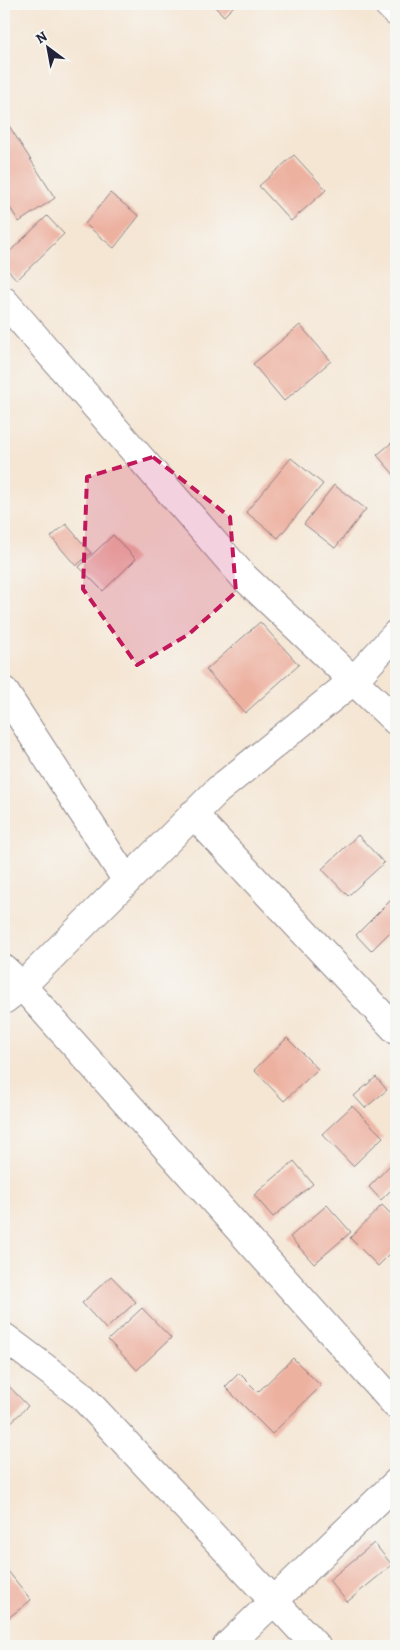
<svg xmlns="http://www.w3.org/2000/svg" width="400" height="1650" font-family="Alegreya,serif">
<rect width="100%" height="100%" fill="#f6f6f2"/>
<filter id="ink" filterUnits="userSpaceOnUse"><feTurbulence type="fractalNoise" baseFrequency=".02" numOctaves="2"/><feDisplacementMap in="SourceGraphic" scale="10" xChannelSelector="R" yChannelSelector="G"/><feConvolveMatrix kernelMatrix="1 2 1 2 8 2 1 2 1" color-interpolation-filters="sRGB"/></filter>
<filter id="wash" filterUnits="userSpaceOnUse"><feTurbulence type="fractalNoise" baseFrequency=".0096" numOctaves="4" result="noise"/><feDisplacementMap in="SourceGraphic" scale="20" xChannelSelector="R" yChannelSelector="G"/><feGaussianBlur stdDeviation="1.12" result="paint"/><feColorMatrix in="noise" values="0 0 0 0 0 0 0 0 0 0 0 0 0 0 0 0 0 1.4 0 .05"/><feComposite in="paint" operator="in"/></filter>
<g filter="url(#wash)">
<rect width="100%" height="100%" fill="#f5e6d4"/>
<g id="blocks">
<path fill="#edb1a0" d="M 212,4 L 236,4 L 224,16 Z
M 4,118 L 55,198 L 19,222 L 4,198 Z
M 294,155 L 326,190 L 291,221 L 259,186 Z
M 110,193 L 139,216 L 114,248 L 85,224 Z
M 47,216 L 64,234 L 17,280 L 4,266 L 4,257 Z
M 300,325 L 331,361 L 284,401 L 253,364 Z
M 396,439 L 396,477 L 377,455 Z
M 291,458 L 323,484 L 278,538 L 246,512 Z
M 334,485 L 366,509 L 335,548 L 304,524 Z
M 66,524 L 91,553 L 76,566 L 51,537 Z
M 113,535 L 136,559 L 103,591 L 79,567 Z
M 260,622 L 299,665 L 245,713 L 206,670 Z
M 358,835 L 384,863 L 348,896 L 322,869 Z
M 396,895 L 396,926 L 371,951 L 356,935 Z
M 287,1038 L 318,1069 L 284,1101 L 254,1070 Z
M 376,1077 L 387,1090 L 365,1108 L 354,1096 Z
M 352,1106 L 383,1137 L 353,1166 L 322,1134 Z
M 396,1159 L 396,1185 L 381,1200 L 369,1187 Z
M 294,1161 L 313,1184 L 273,1217 L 254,1195 Z
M 327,1205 L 351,1232 L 314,1264 L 290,1237 Z
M 382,1205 L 396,1219 L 396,1248 L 378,1266 L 350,1238 Z
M 111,1276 L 136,1302 L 106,1329 L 82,1303 Z
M 142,1308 L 171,1338 L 137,1370 L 108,1340 Z
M 293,1358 L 321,1386 L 272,1434 L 225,1387 L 239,1373 L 258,1392 Z
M 4,1381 L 28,1406 L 4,1429 Z
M 374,1543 L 392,1565 L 347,1602 L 329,1580 Z
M 4,1566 L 31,1600 L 7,1619 L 4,1614 Z"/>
</g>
</g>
<g filter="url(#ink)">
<use href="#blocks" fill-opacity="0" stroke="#8c8488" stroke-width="1"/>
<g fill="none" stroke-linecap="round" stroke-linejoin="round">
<g stroke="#8c8488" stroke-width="30">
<path id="minor" d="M 388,4 L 396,12
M 4,301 L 243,576 L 396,721
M 4,691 L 127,881
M 193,814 L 396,1030
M 4,969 L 22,986 L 396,1405
M 4,1000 L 22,986 L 218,790 L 354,680 L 396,634
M 4,1337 L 81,1395 L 316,1646
M 227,1646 L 396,1483"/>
</g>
<use href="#minor" stroke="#fff" stroke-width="28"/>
</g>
</g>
<path fill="#c2185b" fill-opacity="0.2" stroke="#c2185b" stroke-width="4" stroke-dasharray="10 6" stroke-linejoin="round" d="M 153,457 L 230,517 L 236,592 L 189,634 L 137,665 L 83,589 L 87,477 Z"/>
<rect width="400" height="1650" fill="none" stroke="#f6f6f2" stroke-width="20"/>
<g transform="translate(48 48) rotate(328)" stroke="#f6f6f2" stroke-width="4" paint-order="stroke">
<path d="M0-4L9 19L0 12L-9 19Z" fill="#22223b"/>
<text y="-8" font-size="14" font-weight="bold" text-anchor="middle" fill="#22223b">N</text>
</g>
</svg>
